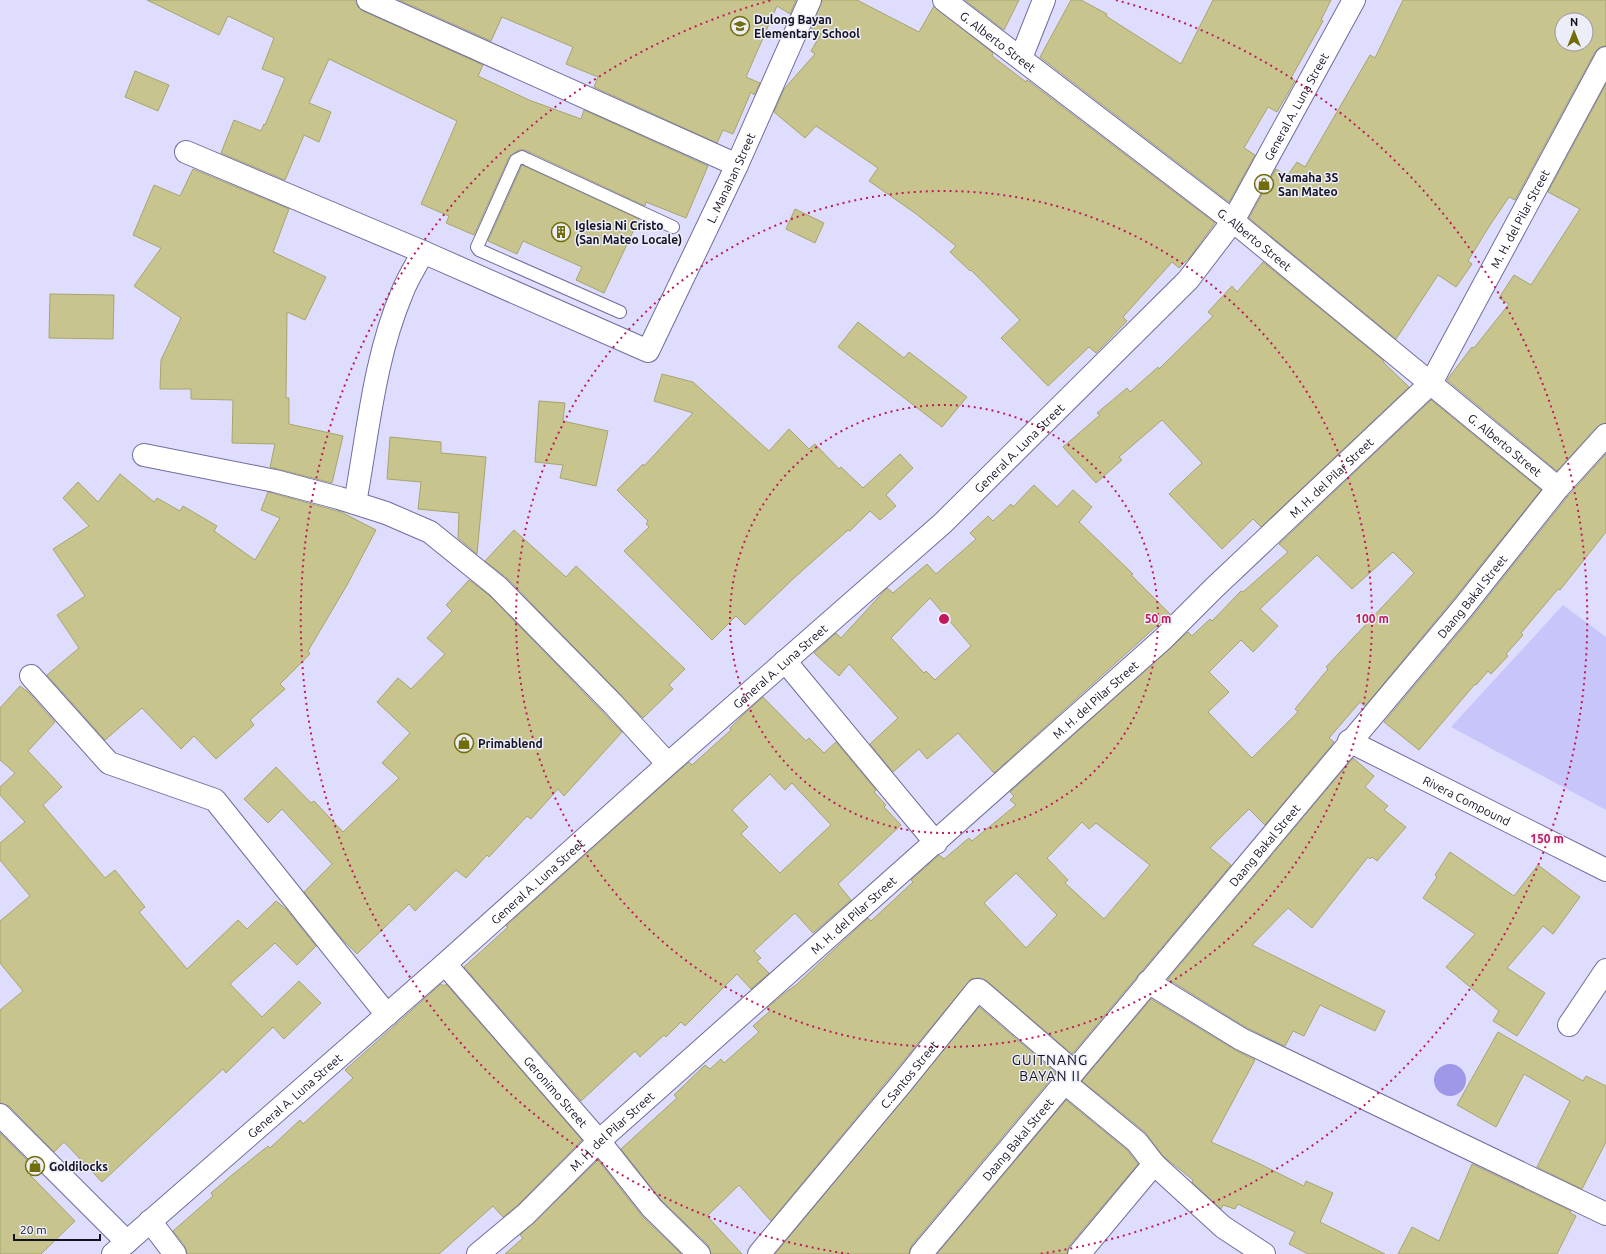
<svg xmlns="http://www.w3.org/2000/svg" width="1606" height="1254" font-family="Ubuntu,sans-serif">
<rect width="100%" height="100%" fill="#deddfe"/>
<path fill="#c8c5fb" d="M 1563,605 L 1606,637 L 1606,810 L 1451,727 Z"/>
<path fill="#9f98e9" d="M1434 1080a16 16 0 1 1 32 0a16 16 0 1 1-32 0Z"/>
<path fill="#c7c58d" stroke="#a6a56d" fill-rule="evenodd" d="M 147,0 L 356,0 L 358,7 L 363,11 L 483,65 L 478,76 L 529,100 L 581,119 L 584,110 L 708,166 L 686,218 L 646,202 L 645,206 L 525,150 L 519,150 L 509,157 L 474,235 L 446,223 L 449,216 L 421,204 L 457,121 L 329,59 L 309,103 L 331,112 L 319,142 L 304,135 L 285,180 L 221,153 L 234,120 L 261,131 L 264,124 L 265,125 L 285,78 L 262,69 L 274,38 L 228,16 L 219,35 Z
M 399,0 L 796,0 L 790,14 L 777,6 L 746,77 L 760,83 L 754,95 L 751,92 L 733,134 L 723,130 L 717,143 L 594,87 L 598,77 L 566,64 L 573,47 L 502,17 L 491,41 Z
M 822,0 L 857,0 L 919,32 L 934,6 L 993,53 L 992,56 L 1026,82 L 1027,80 L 1215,223 L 1190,257 L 1179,268 L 1172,262 L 1123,317 L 1127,321 L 1096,353 L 1089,347 L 1048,386 L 1001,338 L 1020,320 L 971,270 L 970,271 L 950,252 L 956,246 L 915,213 L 869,181 L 878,168 L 816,126 L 805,138 L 774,112 L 784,89 L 815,54 L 811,51 L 821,34 L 811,28 Z
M 965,0 L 1019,0 L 1004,30 Z
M 1071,0 L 1081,0 L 1107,14 L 1106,16 L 1181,64 L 1213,0 L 1331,0 L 1321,20 L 1323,21 L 1291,78 L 1295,81 L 1277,112 L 1268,107 L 1244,148 L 1255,155 L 1229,202 L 1040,57 Z
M 1403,0 L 1606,0 L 1606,46 L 1600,47 L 1595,52 L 1515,200 L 1509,197 L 1490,225 L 1468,261 L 1472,264 L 1456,287 L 1438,275 L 1396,339 L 1249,218 L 1276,169 L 1287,176 L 1297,162 L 1305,167 L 1370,55 L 1375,58 ZM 1562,20 L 1586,20 L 1586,44 L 1562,44 Z
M 135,71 L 169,85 L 158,111 L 125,97 Z
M 1606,84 L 1606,423 L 1597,427 L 1557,471 L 1447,380 L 1472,347 L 1474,348 L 1509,304 L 1499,298 L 1514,275 L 1531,285 L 1580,209 L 1548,192 Z
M 522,165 L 639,219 L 604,293 L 576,280 L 582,267 L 523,241 L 517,254 L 488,241 Z
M 193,169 L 289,209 L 273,252 L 326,277 L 305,320 L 287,312 L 286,398 L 289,398 L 289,424 L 343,436 L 332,483 L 270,467 L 275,444 L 232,443 L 233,400 L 191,399 L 191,389 L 160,389 L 161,360 L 181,318 L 134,286 L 161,248 L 133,235 L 154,185 L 180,196 Z
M 795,209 L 824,223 L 815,243 L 786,229 Z
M 1263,262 L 1383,360 L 1384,363 L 1409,387 L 1261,527 L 1253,519 L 1222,549 L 1169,494 L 1202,463 L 1162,420 L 1119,457 L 1122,460 L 1096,483 L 1063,447 L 1100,415 L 1097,413 L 1127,388 L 1130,392 L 1158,367 L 1159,369 L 1213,316 L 1208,312 L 1232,286 L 1237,292 Z
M 50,294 L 114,295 L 113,339 L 49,338 Z
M 858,322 L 904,358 L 909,352 L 967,397 L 942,427 L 838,347 Z
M 662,374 L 693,382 L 769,451 L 789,429 L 809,449 L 815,444 L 839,469 L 841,467 L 863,488 L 900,454 L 913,468 L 886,495 L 896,506 L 880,520 L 870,511 L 850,531 L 848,530 L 794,578 L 745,625 L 736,616 L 712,640 L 624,551 L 649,527 L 646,524 L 648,521 L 617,490 L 643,464 L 644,466 L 693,413 L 654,401 Z
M 1431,400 L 1541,490 L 1452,601 L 1365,706 L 1360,702 L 1329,738 L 1334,742 L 1265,825 L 1249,809 L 1210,848 L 1231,865 L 1072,1054 L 987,981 L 979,978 L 971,979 L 771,1221 L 739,1185 L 707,1216 L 742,1254 L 711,1254 L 708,1245 L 661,1200 L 621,1149 L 677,1098 L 674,1095 L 705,1065 L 710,1069 L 721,1059 L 724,1063 L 759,1032 L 753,1026 L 770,1011 L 767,1008 L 786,992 L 796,985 L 868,918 L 871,921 L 913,882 L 911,880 L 939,855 L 944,859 L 969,838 L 972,841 L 1016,805 L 1010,800 L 1014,796 L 1010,792 L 1188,632 L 1192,636 L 1210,619 L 1212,621 L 1241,591 L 1243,592 L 1288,552 L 1279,544 ZM 1393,552 L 1414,573 L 1326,667 L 1328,669 L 1295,709 L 1298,712 L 1252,758 L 1208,712 L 1229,692 L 1209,672 L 1241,640 L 1253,652 L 1278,626 L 1260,609 L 1317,555 L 1352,589 ZM 1082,822 L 1089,829 L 1096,823 L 1150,865 L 1104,919 L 1065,883 L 1068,880 L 1047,858 ZM 1016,873 L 1057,915 L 1026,948 L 984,903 Z
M 539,401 L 565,403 L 563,421 L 608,431 L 596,486 L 560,478 L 563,465 L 535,462 Z
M 390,437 L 441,442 L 441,453 L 486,457 L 477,554 L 458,538 L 459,513 L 418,509 L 421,482 L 387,479 Z
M 1606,454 L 1606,532 L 1560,590 L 1558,589 L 1521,633 L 1523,635 L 1506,654 L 1508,656 L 1491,674 L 1488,671 L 1476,685 L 1475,684 L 1419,750 L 1384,722 L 1472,617 L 1568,496 Z
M 120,474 L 154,502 L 157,498 L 180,511 L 183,506 L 217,526 L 214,531 L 255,560 L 280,518 L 261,510 L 268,492 L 341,512 L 376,530 L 347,585 L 308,651 L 310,654 L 280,684 L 285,689 L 250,720 L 254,725 L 216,759 L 194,736 L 181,749 L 142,708 L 105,740 L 47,675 L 79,648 L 57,615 L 85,596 L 53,549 L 89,526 L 63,498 L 78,482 L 98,502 Z
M 1034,485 L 1057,507 L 1073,490 L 1092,507 L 1079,522 L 1133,574 L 1131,575 L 1170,614 L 994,773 L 958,733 L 927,759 L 919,749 L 893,772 L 870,744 L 898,718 L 849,664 L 839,676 L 814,653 L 836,633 L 841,638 L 887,588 L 893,593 L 927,564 L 936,574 L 976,539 L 970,533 L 988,516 L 993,521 L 1011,504 L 1013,507 ZM 930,598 L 971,646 L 935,680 L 926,671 L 924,673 L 891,638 Z
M 514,530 L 566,577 L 576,566 L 685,669 L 669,685 L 673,689 L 643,718 L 507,578 L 485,561 Z
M 469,580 L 490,596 L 622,732 L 564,796 L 558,789 L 531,819 L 527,816 L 489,857 L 487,855 L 466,878 L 456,870 L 415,911 L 409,904 L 357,954 L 342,939 L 304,892 L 332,864 L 282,809 L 268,823 L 244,799 L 276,767 L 311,803 L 314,801 L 343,832 L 399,778 L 382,763 L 410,733 L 377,702 L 398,678 L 411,689 L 445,654 L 427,638 L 452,611 L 446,605 Z
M 20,686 L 28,692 L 55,722 L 28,751 L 62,787 L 43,805 L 105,878 L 115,870 L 145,907 L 139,912 L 187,969 L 238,920 L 247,929 L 276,901 L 286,909 L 316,946 L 297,965 L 275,943 L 230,984 L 262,1017 L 299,981 L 321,1003 L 284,1039 L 273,1027 L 226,1073 L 223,1069 L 102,1182 L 64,1142 L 54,1152 L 9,1106 L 0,1103 L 0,1010 L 23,991 L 0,963 L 0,921 L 30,896 L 0,860 L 0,843 L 25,822 L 0,795 L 0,787 L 15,773 L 0,760 L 0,708 Z
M 763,697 L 806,741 L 809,738 L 824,753 L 836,742 L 876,790 L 874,792 L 886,805 L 884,807 L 901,825 L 838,884 L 851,900 L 813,933 L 795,913 L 754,951 L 761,958 L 757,961 L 769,973 L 751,989 L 737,974 L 685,1026 L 681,1022 L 666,1037 L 664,1035 L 640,1057 L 635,1051 L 581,1101 L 464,967 L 508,927 L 506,926 L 676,773 L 689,762 L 692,765 L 731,730 L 730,728 L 743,715 ZM 770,774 L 785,790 L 792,783 L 831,825 L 780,873 L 741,834 L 748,827 L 732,810 Z
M 1353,758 L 1374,776 L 1365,787 L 1388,806 L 1384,810 L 1406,827 L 1377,861 L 1372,857 L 1370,859 L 1368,857 L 1312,928 L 1288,908 L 1252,945 L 1385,1011 L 1375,1031 L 1320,1005 L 1304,1036 L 1293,1031 L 1285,1046 L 1247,1028 L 1168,979 Z
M 1450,852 L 1514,896 L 1538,865 L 1580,897 L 1553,934 L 1543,926 L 1507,968 L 1545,993 L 1517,1036 L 1493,1021 L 1499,1011 L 1446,967 L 1475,934 L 1423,898 L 1437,877 L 1435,875 Z
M 441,984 L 444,986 L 446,984 L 582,1140 L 518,1205 L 503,1217 L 493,1206 L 439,1254 L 187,1254 L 185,1246 L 173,1231 L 213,1196 L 211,1193 L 232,1175 L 268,1146 L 270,1148 L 300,1120 L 303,1124 L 353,1078 L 345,1070 Z
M 1151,999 L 1235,1050 L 1255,1060 L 1211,1142 L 1256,1162 L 1304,1186 L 1306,1181 L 1333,1193 L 1320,1222 L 1385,1254 L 1308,1254 L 1289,1244 L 1295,1232 L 1238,1204 L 1235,1209 L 1223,1205 L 1221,1209 L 1192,1182 L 1193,1180 L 1163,1156 L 1145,1132 L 1082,1081 Z
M 979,1007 L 1056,1073 L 911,1246 L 909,1254 L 775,1254 Z
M 1498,1032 L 1583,1081 L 1586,1076 L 1606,1086 L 1606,1142 L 1582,1189 L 1537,1167 L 1570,1101 L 1524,1074 L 1496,1127 L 1457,1105 Z
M 1066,1100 L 1128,1151 L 1138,1164 L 1069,1246 L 1067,1254 L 937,1254 Z
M 0,1133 L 36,1169 L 30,1175 L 75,1221 L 41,1254 L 0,1254 Z
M 598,1160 L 642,1216 L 681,1254 L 505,1254 L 523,1238 L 520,1235 Z
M 1472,1164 L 1571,1211 L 1570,1213 L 1576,1216 L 1557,1254 L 1398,1254 L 1412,1227 L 1439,1241 Z"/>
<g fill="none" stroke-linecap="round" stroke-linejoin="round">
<g stroke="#716d9e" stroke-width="14">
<path id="service" d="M 620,312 L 479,250 L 477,247 L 516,160 L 522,157 L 528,160 L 673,227"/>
</g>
<g stroke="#716d9e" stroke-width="24">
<g id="minor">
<path d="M 368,0 L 737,165"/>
<path id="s1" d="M 944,0 L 1233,221 L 1558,488"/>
<path d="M 1021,58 L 1044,0"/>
<path id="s2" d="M 186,152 L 423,252 L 648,351 L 737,165 L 810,0"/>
<path d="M 144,455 L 275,481 L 339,498 L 386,513 L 430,532 L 498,587 L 613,704 L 668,764"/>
<path d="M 355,503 C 368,433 374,359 402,293 C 407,279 416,266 423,252"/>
<path d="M 785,661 L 936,843"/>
<path d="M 31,676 L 109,763 L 215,800 L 387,1015"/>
<path id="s3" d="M 1349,741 L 1606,870"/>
<path id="s4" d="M 445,964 L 599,1141 L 652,1208 L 699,1254"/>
<path d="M 1148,982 L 1241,1039 L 1606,1214"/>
<path d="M 1569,1025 L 1606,970"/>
<path d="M 1064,1082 L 1137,1142 L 1154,1164 L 1223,1227 L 1264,1254"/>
<path d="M 0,1115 L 127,1242"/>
<path d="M 150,1221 L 175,1254"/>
<path id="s5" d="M 759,1254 L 902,1083 L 977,990 L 979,990 L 1073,1071"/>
<path d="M 1079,1254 L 1154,1164"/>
</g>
</g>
<g stroke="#716d9e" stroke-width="24">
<g id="tertiary">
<path id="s6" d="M 478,1254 L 526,1214 L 599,1141 L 1163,639 L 1214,588 L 1431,383 L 1606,58"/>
<path id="s7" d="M 921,1254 L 1462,609 L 1558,488 L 1606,435"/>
</g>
</g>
<g stroke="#716d9e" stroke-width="24">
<g id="primary">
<path id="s8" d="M 113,1254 L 445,964 L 668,764 L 943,523 L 1188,280 L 1233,221 L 1354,0"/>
</g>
</g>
<use href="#service" stroke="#fff" stroke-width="12"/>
<use href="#minor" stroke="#fff" stroke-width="22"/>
<use href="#tertiary" stroke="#fff" stroke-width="22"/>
<use href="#primary" stroke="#fff" stroke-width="22"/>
</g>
<g fill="none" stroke="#c2185b" stroke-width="2" stroke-dasharray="2 4">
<circle cx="944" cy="619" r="214"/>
<circle cx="944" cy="619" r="428"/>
<path d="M849 1254A642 642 0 0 1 772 0M1116 0A642 642 0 0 1 1039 1254"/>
</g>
<defs>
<g id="school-ring" transform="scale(1)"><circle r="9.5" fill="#ededf8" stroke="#716d0a" stroke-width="1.5"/><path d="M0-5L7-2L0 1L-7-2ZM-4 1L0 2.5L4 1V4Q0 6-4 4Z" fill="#716d0a"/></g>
<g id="shop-ring" transform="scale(1)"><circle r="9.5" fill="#ededf8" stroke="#716d0a" stroke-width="1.5"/><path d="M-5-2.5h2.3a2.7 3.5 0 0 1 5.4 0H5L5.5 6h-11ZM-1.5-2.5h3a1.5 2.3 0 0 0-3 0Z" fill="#716d0a"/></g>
<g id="building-ring" transform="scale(1)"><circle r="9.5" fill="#ededf8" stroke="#716d0a" stroke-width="1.5"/><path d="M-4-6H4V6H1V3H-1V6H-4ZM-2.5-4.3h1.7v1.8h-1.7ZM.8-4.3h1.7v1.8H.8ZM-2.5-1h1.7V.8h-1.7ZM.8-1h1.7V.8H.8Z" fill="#716d0a"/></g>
</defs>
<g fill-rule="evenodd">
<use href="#school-ring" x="740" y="26"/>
<use href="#shop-ring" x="1264" y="184"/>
<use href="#building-ring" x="561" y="232"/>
<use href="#shop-ring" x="464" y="743"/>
<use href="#shop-ring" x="35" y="1166"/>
</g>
<g text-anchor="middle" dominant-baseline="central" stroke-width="3" stroke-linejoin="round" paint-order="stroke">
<g font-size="12" font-weight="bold" fill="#131124" stroke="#ededf8" text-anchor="start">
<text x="754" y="19">Dulong Bayan<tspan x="754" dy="14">Elementary School</tspan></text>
<text x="1278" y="177">Yamaha 3S<tspan x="1278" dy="14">San Mateo</tspan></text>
<text x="575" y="225">Iglesia Ni Cristo<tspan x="575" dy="14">(San Mateo Locale)</tspan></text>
<text x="478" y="743">Primablend</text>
<text x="49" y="1166">Goldilocks</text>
</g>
<g font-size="12" fill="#131124" stroke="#ededf8">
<text stroke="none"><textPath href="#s1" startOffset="68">G. Alberto Street</textPath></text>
<text stroke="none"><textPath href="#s8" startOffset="1656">General A. Luna Street</textPath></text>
<text stroke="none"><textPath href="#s2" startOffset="695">L. Manahan Street</textPath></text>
<text stroke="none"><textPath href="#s6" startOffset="1478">M. H. del Pilar Street</textPath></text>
<text stroke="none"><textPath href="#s1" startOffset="392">G. Alberto Street</textPath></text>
<text stroke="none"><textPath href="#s1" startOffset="716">G. Alberto Street</textPath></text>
<text stroke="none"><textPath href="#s8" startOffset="1213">General A. Luna Street</textPath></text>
<text stroke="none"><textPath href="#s6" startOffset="1154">M. H. del Pilar Street</textPath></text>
<text stroke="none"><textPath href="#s7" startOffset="858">Daang Bakal Street</textPath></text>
<text stroke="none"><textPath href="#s8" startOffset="889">General A. Luna Street</textPath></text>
<text stroke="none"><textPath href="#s6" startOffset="830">M. H. del Pilar Street</textPath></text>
<text stroke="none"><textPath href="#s3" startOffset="132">Rivera Compound</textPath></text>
<text stroke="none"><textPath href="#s7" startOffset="534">Daang Bakal Street</textPath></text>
<text stroke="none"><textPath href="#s8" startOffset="565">General A. Luna Street</textPath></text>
<text stroke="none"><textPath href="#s6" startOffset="506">M. H. del Pilar Street</textPath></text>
<text stroke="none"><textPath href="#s5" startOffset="234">C.Santos Street</textPath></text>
<text stroke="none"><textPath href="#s4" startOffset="169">Geronimo Street</textPath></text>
<text stroke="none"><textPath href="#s8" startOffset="241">General A. Luna Street</textPath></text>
<text stroke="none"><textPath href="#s6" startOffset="182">M. H. del Pilar Street</textPath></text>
<text stroke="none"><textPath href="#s7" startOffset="150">Daang Bakal Street</textPath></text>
</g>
<g font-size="14" letter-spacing="1" fill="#131124" stroke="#ededf8">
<text x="1050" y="1060">GUITNANG<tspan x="1050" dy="16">BAYAN II</tspan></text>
</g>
</g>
<circle cx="944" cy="619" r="6" fill="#c2185b" stroke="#ededf8" stroke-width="2"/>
<g font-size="12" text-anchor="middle" font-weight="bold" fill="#c2185b" stroke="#ededf8" stroke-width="3" stroke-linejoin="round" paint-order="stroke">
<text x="1158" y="623">50 m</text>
<text x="1372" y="623">100 m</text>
<text x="1547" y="843">150 m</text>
</g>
<g transform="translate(1574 32)"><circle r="19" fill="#ededf8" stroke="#9695a3"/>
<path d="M0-3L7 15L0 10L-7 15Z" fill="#716d0a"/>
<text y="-6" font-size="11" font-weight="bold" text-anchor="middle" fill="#131124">N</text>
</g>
<path d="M14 1234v6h86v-6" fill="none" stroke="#131124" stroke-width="2"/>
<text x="20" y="1234" font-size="12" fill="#131124" stroke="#ededf8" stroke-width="3" paint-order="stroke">20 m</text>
</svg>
